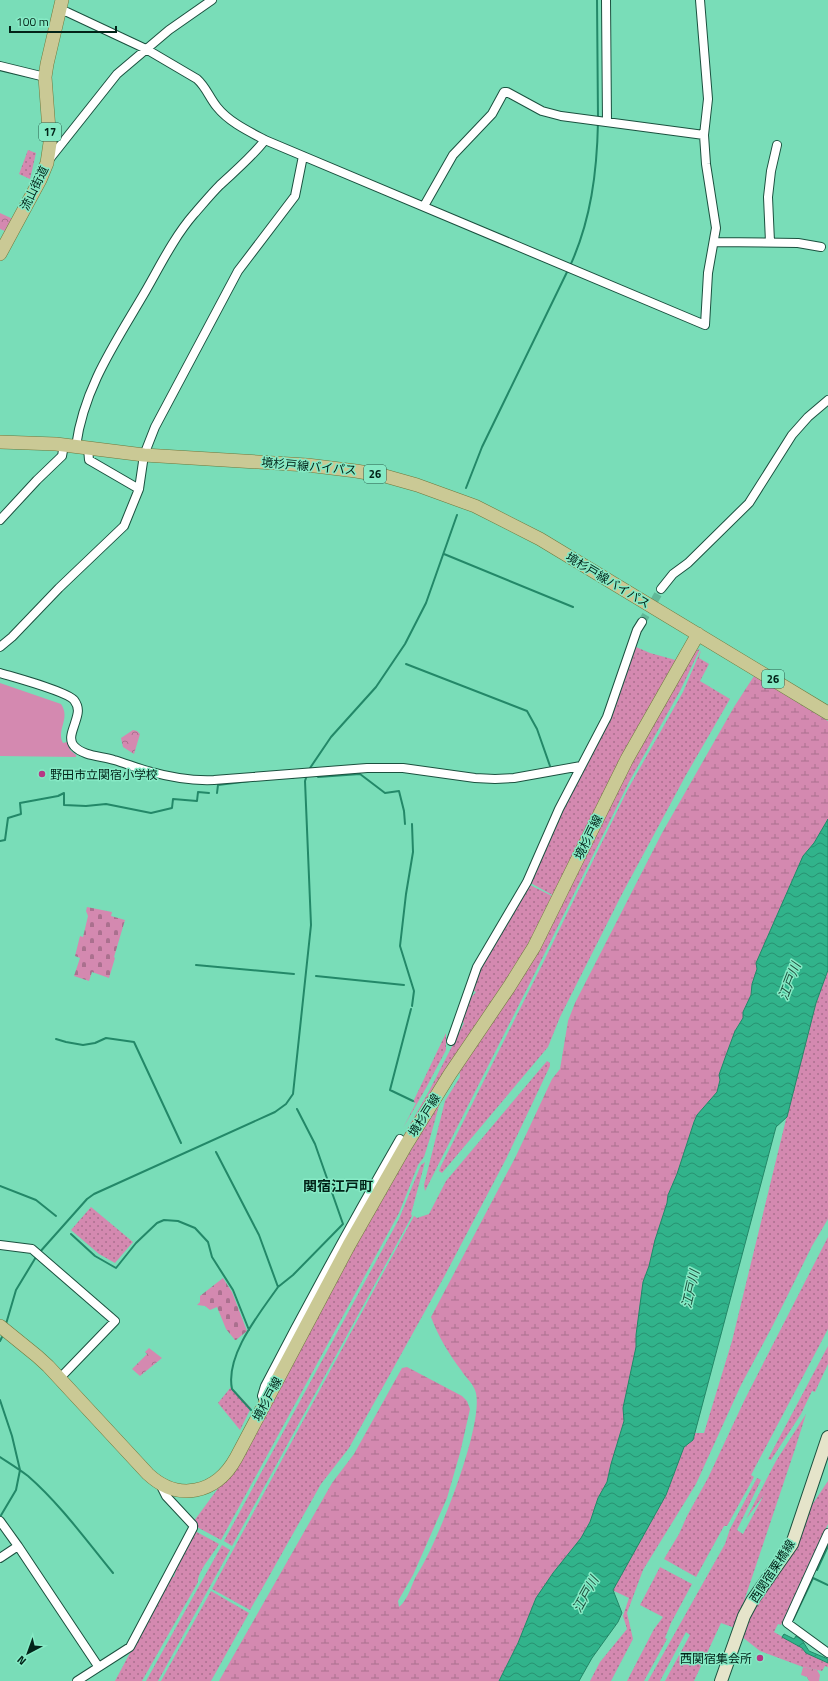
<svg xmlns="http://www.w3.org/2000/svg" width="828" height="1681" font-family="'Titillium Web','Noto Sans JP',sans-serif">
<defs>
<pattern id="grass-dots" width="8" height="8" patternUnits="userSpaceOnUse"><rect width="8" height="8" fill="#d489b0"/><path d="M2 2h.1M6 6h.1" fill="none" stroke="#aa708e" stroke-width="1.8" stroke-linecap="round"/></pattern>
<pattern id="forest-crowns" width="20" height="18" patternUnits="userSpaceOnUse"><rect width="20" height="18" fill="#d489b0"/><path d="M2 6a3 3 0 1 1 6 0M12 15a3 3 0 1 1 6 0" fill="none" stroke="#aa708e"/></pattern>
<pattern id="wetland-marsh" width="20" height="14" patternUnits="userSpaceOnUse"><rect width="20" height="14" fill="#d489b0"/><path d="M1 5h8M5 5V1M11 12h8M15 12V8" fill="none" stroke="#aa708e"/></pattern>
<pattern id="cemetery-stones" width="16" height="16" patternUnits="userSpaceOnUse"><rect width="16" height="16" fill="#d489b0"/><path d="M2 7V4a2 2 0 0 1 4 0v3zM10 15v-3a2 2 0 0 1 4 0v3z" fill="#aa708e"/></pattern>
<pattern id="water-waves" width="16" height="10" patternUnits="userSpaceOnUse"><rect width="16" height="10" fill="#31b38b"/><path d="M0 5q4-4 8 0t8 0" fill="none" stroke="#279171"/></pattern>
</defs>
<rect width="100%" height="100%" fill="#79ddb8"/>
<path fill="url(#grass-dots)" d="M 28,150 L 36,153 L 30,179 L 19,174 Z
M 636,647 L 650,653 L 679,661 L 554,896 L 529,882 Z
M 700,649 L 680,691 L 629,782 L 531,981 L 425,1191 L 424,1185 L 445,1101 L 460,1077 L 459,1066 L 474,1044 L 695,651 Z
M 701,650 L 699,658 L 709,664 L 700,681 L 730,699 L 686,775 L 622,894 L 560,1017 L 548,1047 L 442,1173 L 439,1171 L 441,1166 L 543,963 L 628,789 L 683,692 Z
M 528,884 L 554,897 L 544,917 L 269,1384 L 352,1227 L 429,1091 L 464,1023 L 461,1021 L 468,1001 L 476,992 L 472,990 L 483,961 Z
M 828,970 L 828,1219 L 812,1246 L 773,1325 L 741,1385 L 696,1484 L 643,1570 L 627,1613 L 633,1639 L 611,1681 L 590,1681 L 600,1662 L 627,1629 L 623,1616 L 629,1598 L 612,1590 L 666,1495 L 684,1447 L 693,1440 L 695,1433 L 704,1433 L 732,1341 L 799,1066 L 816,1003 Z
M 446,1033 L 446,1050 L 426,1088 L 403,1128 L 416,1103 L 413,1102 Z
M 547,1061 L 550,1063 L 550,1066 L 506,1159 L 444,1277 L 349,1448 L 321,1484 L 250,1610 L 212,1589 L 414,1216 L 417,1218 L 429,1214 L 446,1181 Z
M 440,1102 L 430,1138 L 424,1157 L 418,1165 L 399,1213 L 221,1540 L 197,1527 L 198,1525 L 194,1521 L 222,1483 L 358,1237 Z
M 425,1162 L 411,1214 L 412,1216 L 232,1546 L 224,1541 L 399,1219 L 421,1165 Z
M 91,1207 L 133,1242 L 115,1263 L 99,1254 L 71,1230 Z
M 828,1237 L 828,1329 L 751,1475 L 754,1477 L 727,1526 L 724,1526 L 696,1577 L 664,1559 L 679,1534 L 687,1516 L 708,1478 L 745,1399 Z
M 828,1346 L 828,1364 L 815,1392 L 812,1391 L 801,1414 L 771,1460 L 768,1459 Z
M 231,1387 L 251,1408 L 240,1430 L 218,1403 Z
M 806,1414 L 795,1449 L 735,1628 L 721,1623 L 694,1681 L 665,1681 L 690,1635 L 686,1632 L 660,1681 L 648,1681 L 725,1544 L 730,1529 L 757,1478 L 761,1480 L 737,1530 L 743,1534 L 764,1495 L 746,1519 L 776,1461 Z
M 828,1481 L 828,1524 L 781,1625 L 778,1624 L 774,1632 L 802,1648 L 806,1653 L 828,1663 L 828,1667 L 825,1666 L 822,1671 L 803,1667 L 760,1651 L 741,1636 L 747,1619 L 810,1508 Z
M 195,1531 L 219,1544 C 214,1553 197,1572 198,1582 L 142,1681 L 115,1681 L 171,1576 L 174,1577 L 178,1562 Z
M 222,1545 L 230,1550 L 158,1681 L 146,1681 Z
M 660,1567 L 692,1584 L 671,1623 L 665,1638 L 667,1639 L 644,1681 L 627,1681 L 654,1629 L 663,1617 L 640,1605 Z
M 211,1591 L 249,1613 L 211,1681 L 161,1681 Z"/>
<path fill="url(#forest-crowns)" d="M 0,213 L 13,219 L 7,232 L 0,229 Z
M 133,730 L 137,731 L 140,734 L 134,754 L 123,747 L 121,738 Z
M 149,1348 L 162,1358 L 140,1376 L 132,1369 L 147,1354 L 145,1352 Z
M 803,1667 L 817,1670 L 820,1675 L 819,1681 L 809,1681 L 807,1677 L 801,1675 Z"/>
<path fill="url(#wetland-marsh)" d="M 754,676 L 828,721 L 828,819 L 814,843 L 803,856 L 756,963 L 757,969 L 752,984 L 751,995 L 743,1012 L 743,1018 L 735,1031 L 725,1058 L 719,1075 L 720,1080 L 717,1092 L 697,1115 L 694,1122 L 677,1174 L 668,1195 L 667,1203 L 655,1240 L 649,1266 L 643,1282 L 636,1335 L 636,1347 L 623,1408 L 624,1421 L 611,1464 L 607,1482 L 598,1498 L 590,1522 L 581,1538 L 553,1573 L 536,1598 L 518,1643 L 499,1681 L 219,1681 L 332,1483 L 354,1454 L 402,1368 L 407,1367 L 462,1396 L 467,1401 L 470,1409 L 460,1453 L 447,1498 L 413,1575 L 398,1601 L 399,1607 C 409,1599 411,1584 418,1573 C 436,1546 487,1419 475,1390 C 472,1382 465,1377 461,1370 C 449,1354 438,1336 431,1317 L 516,1156 L 552,1079 L 560,1069 L 568,1021 L 575,1003 L 662,833 L 734,707 Z"/>
<path fill="url(#cemetery-stones)" d="M 87,907 L 112,912 L 111,916 L 125,920 L 114,957 L 115,958 L 109,978 L 92,972 L 89,981 L 74,976 L 80,958 L 75,956 L 80,936 L 83,937 L 88,916 L 86,911 Z
M 223,1278 L 232,1292 L 247,1331 L 236,1340 L 235,1340 L 226,1329 L 217,1307 L 210,1310 L 205,1306 L 197,1305 L 200,1302 L 200,1296 Z"/>
<path fill="#d489b0" d="M 0,683 L 61,704 C 71,719 56,729 63,743 L 67,742 L 70,750 L 76,755 L 76,757 L 0,756 Z"/>
<path fill="url(#water-waves)" stroke="#238868" d="M 828,819 L 828,970 L 816,1003 L 787,1117 L 776,1127 L 693,1440 L 684,1447 L 666,1495 L 613,1590 L 622,1613 L 618,1622 L 592,1658 L 579,1681 L 499,1681 L 518,1643 L 536,1598 L 553,1573 L 581,1538 L 590,1522 L 598,1498 L 607,1482 L 611,1464 L 624,1421 L 623,1408 L 636,1347 L 636,1335 L 643,1282 L 649,1266 L 655,1240 L 667,1203 L 668,1195 L 677,1174 L 694,1122 L 697,1115 L 717,1092 L 720,1080 L 719,1075 L 725,1058 L 735,1031 L 743,1018 L 743,1012 L 751,995 L 752,984 L 757,969 L 756,963 L 803,856 L 814,843 Z
M 784,1634 L 794,1639 L 796,1636 L 802,1640 L 809,1651 L 828,1659 L 828,1663 L 806,1653 L 802,1648 L 782,1637 Z"/>
<g fill="none" stroke-linecap="round" stroke-linejoin="round">
<path stroke="#238868" stroke-width="2" d="M 597,0 L 598,118
M 570,266 C 591,220 597,172 598,122
M 466,488 L 482,447 L 568,270
M 444,554 L 573,607
M 406,664 L 527,711 L 537,729 L 550,766
M 308,771 L 331,737 L 376,687 L 405,644 L 426,603 L 457,515
M 318,777 L 360,774 L 385,793 L 399,791 L 404,811 L 405,824
M 285,778 L 293,778
M 217,793 L 218,785 L 250,781
M 412,824 L 413,852 L 406,894 L 400,946 L 414,991 L 412,1006
M 0,841 L 5,840 L 8,818 L 21,814 L 20,803 L 58,796 L 64,793 L 64,805 L 86,806 L 106,804 L 151,813 L 172,808 L 173,799 L 197,801 L 198,792 L 209,793
M 196,965 L 294,974
M 316,976 L 404,985
M 411,1009 L 390,1090 L 413,1101
M 56,1039 L 66,1042 L 83,1045 L 95,1043 L 106,1038 L 134,1042 L 181,1143
M 216,1152 L 259,1235 L 278,1287 C 260,1313 225,1355 232,1389 L 251,1410
M 0,1186 L 36,1200 L 56,1216
M 71,1234 L 95,1256 L 116,1268 L 136,1243 L 157,1223 L 164,1220 L 178,1221 L 195,1228 L 208,1242 L 212,1257 L 233,1290 L 249,1330
M 39,1253 L 87,1199 L 94,1194 L 275,1112 L 286,1104 L 293,1094 L 311,925 L 305,781 L 307,775
M 278,1287 L 293,1275 L 343,1224 L 315,1144 L 297,1109
M 6,1324 L 16,1290 L 36,1257
M 0,1341 L 2,1337
M 0,1400 L 12,1436 L 20,1470 L 16,1490 L 0,1517
M 0,1457 C 9,1463 19,1469 28,1476 C 60,1504 86,1540 113,1573
M 817,1570 L 828,1546
M 813,1578 L 828,1585
M 793,1620 L 813,1578"/>
<path stroke="#61b898" stroke-width="8" stroke-dasharray="8 4" stroke-linecap="butt" d="M 642,622 L 661,589"/>
<g stroke="#1b513f" stroke-width="10">
<path id="street" d="M 606,0 L 607,122
M 59,10 L 67,12 L 146,49 L 197,79 C 206,87 209,97 217,107 C 229,122 248,131 265,140 L 705,325 L 708,273 L 716,228 L 706,164 L 704,135 L 708,99 L 700,0
M 0,66 L 45,77
M 48,161 L 117,74 L 169,30 L 212,0
M 424,206 L 453,155 L 492,114 L 504,92 L 507,92 L 542,111 L 561,116 L 704,135
M 714,242 L 798,243 L 821,247
M 770,242 L 768,197 L 771,171 L 777,145
M 76,446 C 84,387 116,342 145,292 C 160,266 174,237 194,214 C 202,205 211,194 220,185 C 236,170 252,157 265,140
M 88,448 L 89,460 L 139,489
M 0,520 L 37,480 L 62,456 L 64,445
M 661,589 L 673,574 L 688,563 L 749,503 L 792,435 L 808,417 L 828,400
M 0,647 L 12,637 L 59,588 L 124,526 L 139,489 L 144,455 L 155,427 L 238,271 L 295,196 L 303,156
M 0,673 C 13,677 66,691 74,700 C 80,708 78,714 75,723 C 73,730 68,739 74,746 C 83,756 101,756 114,760 C 125,763 136,768 148,771 C 169,777 192,781 214,780 L 367,768 L 403,768 L 475,778 L 495,779 L 514,778 L 581,766
M 451,1041 L 477,967 L 527,882 L 559,809 L 607,717 L 637,630 L 642,622
M 0,1245 L 32,1249 L 115,1321 L 59,1379
M 264,1401 L 262,1396 L 265,1386 C 308,1303 353,1221 400,1139
M 0,1521 L 18,1546 L 98,1666
M 828,1533 L 787,1623 L 828,1653
M 0,1558 L 18,1546
M 77,1681 L 130,1647 L 193,1528 L 193,1525 L 166,1496 L 160,1484"/>
</g>
<g stroke="#1b513f" stroke-width="14">
<path id="secondary" d="M 721,1681 L 744,1616 L 752,1601 L 792,1544 L 828,1437"/>
</g>
<g stroke="#6d783c" stroke-width="14">
<path id="primary" d="M 0,254 L 40,180 L 47,163 L 50,143 L 45,77 L 47,64 L 62,0
M 0,442 L 56,444 L 144,455 L 307,465 L 356,471 L 385,476 L 417,485 L 475,506 L 540,539 L 828,713
M 0,1326 L 37,1356 L 48,1366 L 148,1474 C 178,1502 216,1494 236,1458 L 349,1245 L 406,1145 L 450,1074 L 509,987 L 534,947 L 627,759 L 698,634"/>
</g>
<use href="#street" stroke="#fff" stroke-width="8"/>
<use href="#secondary" stroke="#e5e4ca" stroke-width="12"/>
<use href="#primary" stroke="#cac995" stroke-width="13"/>
</g>
<g fill="#b73784" stroke="#86eac5" stroke-width="1.5">
<circle cx="42" cy="774" r="4"/>
<circle cx="760" cy="1658" r="4"/>
</g>
<g text-anchor="middle" dominant-baseline="central" stroke-width="3" stroke-linejoin="round" paint-order="stroke">
<g fill="#86eac5" stroke="#2a5f4c" stroke-width="1">
<rect x="39" y="123" width="22" height="18" rx="3"/>
<rect x="364" y="465" width="22" height="18" rx="3"/>
<rect x="762" y="670" width="22" height="18" rx="3"/>
</g>
<g font-size="11" font-weight="bold" fill="#022318">
<text x="50" y="132">17</text>
<text x="375" y="474">26</text>
<text x="773" y="679">26</text>
</g>
<g font-size="12" fill="#022318" stroke="#86eac5">
<text transform="translate(34 188) rotate(-64)">流山街道</text>
<text transform="translate(309 466) rotate(5)">境杉戸線バイパス</text>
<text transform="translate(608 580) rotate(31)">境杉戸線バイパス</text>
<text transform="translate(588 837) rotate(-64)">境杉戸線</text>
<text transform="translate(424 1115) rotate(-58)">境杉戸線</text>
<text transform="translate(267 1399) rotate(-62)">境杉戸線</text>
<text transform="translate(772 1571) rotate(-57)">西関宿栗橋線</text>
</g>
<g font-size="12" fill="#022318" stroke="#86eac5" text-anchor="start">
<text x="50" y="774">野田市立関宿小学校</text>
<text x="752" y="1658" text-anchor="end">西関宿集会所</text>
</g>
<g font-size="13" font-style="italic" fill="#1e513f" stroke="#86eac5">
<text transform="translate(789 981) rotate(-69)">江戸川</text>
<text transform="translate(690 1289) rotate(-77)">江戸川</text>
<text transform="translate(585 1594) rotate(-61)">江戸川</text>
</g>
<g font-size="14" font-weight="bold" fill="#022318" stroke="#86eac5">
<text x="338" y="1185">関宿江戸町</text>
</g>
</g>
<g transform="translate(28 1653) rotate(221)" stroke="#86eac5" stroke-width="3" paint-order="stroke">
<path d="M0-3L7 15L0 10L-7 15Z" fill="#022318"/>
<text y="-6" font-size="11" font-weight="bold" text-anchor="middle" fill="#022318">N</text>
</g>
<path d="M10 26v6h106v-6" fill="none" stroke="#022318" stroke-width="2"/>
<text x="16" y="26" font-size="12" fill="#022318" stroke="#86eac5" stroke-width="3" paint-order="stroke">100 m</text>
</svg>
